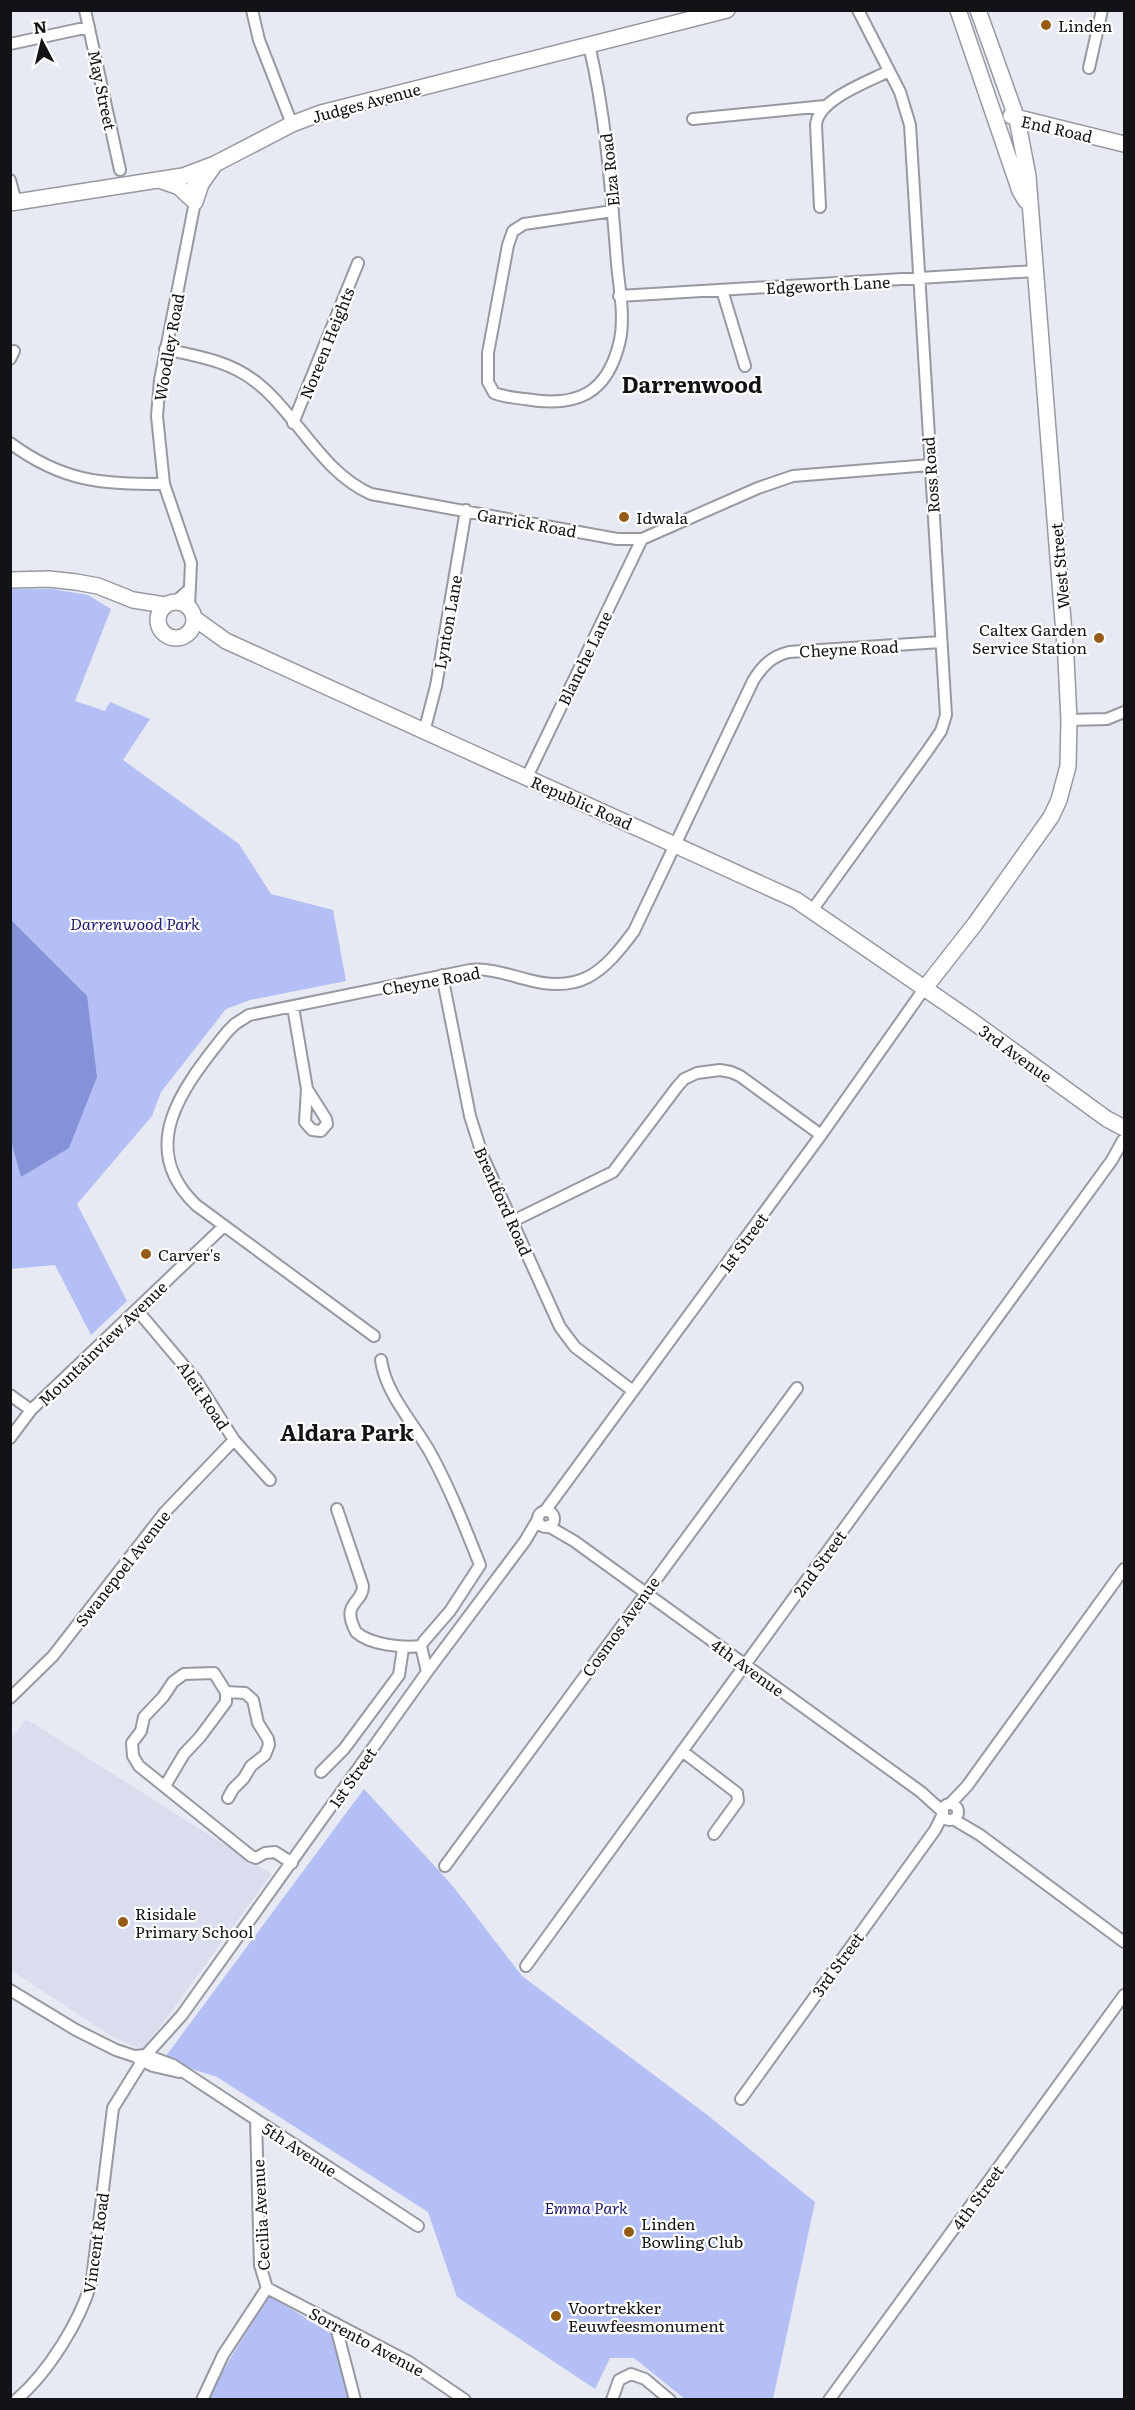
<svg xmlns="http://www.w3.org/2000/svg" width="1135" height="2410" font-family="Literata,serif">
<rect width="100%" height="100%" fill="#e7e9f3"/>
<path fill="#d9ddee" d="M 26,1719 L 271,1874 L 143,2050 L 111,2036 L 11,1970 L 11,1740 Z"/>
<path fill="#b3bff5" d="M 10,589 L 52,589 L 88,595 L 111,609 L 75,701 L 105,711 L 110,702 L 150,719 L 123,760 L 239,844 L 271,894 L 333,910 L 346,981 L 250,1000 L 226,1009 L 161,1092 L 152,1116 L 77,1204 L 127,1301 L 91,1335 L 55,1265 L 11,1269 Z
M 364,1789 L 452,1885 L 522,1976 L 706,2114 L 815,2202 L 773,2399 L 685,2399 L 634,2358 L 610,2358 L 595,2389 L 457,2297 L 428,2212 L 217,2077 L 163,2060 Z
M 269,2295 L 339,2339 L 356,2400 L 205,2400 Z"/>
<path fill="#8592d8" d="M 11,920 L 87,996 L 97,1077 L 69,1148 L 21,1177 L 10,1137 Z"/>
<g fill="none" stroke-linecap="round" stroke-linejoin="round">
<g stroke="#9799a2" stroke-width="14">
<path id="street" d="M 85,10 L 120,170
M 252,10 L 259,40 L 292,124
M 10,44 L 89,27
M 589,45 C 606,116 611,189 617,263 C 619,287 625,316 620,340 C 608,394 577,408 525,399 C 515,398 504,397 494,393 L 488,382 L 488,353 L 508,245 L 513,231 L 524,224 L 613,211
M 1089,68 L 1102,10
M 693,119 L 825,106
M 10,180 L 16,202
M 820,207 L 816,125 C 818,99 868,82 889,71
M 722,290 L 745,366
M 619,296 L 1036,271
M 165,349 C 197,356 230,361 256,382 C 297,414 321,472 371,494 L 617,539 L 642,539 L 758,488 L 793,476 L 930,465
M 10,359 L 14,351
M 293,423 L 358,263
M 10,443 C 63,482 101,484 164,484
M 175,602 L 190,589
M 189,607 L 191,563 L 164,484 L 157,416 L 160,380 L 195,202 L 191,174
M 1069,720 L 1107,719 L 1124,712
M 424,732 L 436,686 L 466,510
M 527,777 L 642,539
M 813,909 L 928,750 L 941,731 L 946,715 L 910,125 L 900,92 L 858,10
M 442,975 L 470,1116 L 483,1157 L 560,1327 L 575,1347 L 633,1391
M 293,1007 L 307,1089 L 326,1119 L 327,1124 L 321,1131 L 312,1130 L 305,1122 L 307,1089
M 513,1221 L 613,1172 L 677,1087 L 684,1079 L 697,1073 L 720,1070 L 731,1072 L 740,1076 L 821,1135
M 137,1310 L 196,1380 L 234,1440 L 270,1480
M 374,1336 L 196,1205 C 134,1145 186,1084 227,1032 L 235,1024 L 249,1015 L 470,970 C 489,968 506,974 525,979 C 580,995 603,973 634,931 L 753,681 C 762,666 772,656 789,652 L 941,642
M 381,1360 C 386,1395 414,1423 431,1454 C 450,1489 465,1527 480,1565 L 450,1611 L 424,1641 L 421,1646 L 427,1672
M 10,1395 L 31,1410
M 10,1438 L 31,1410 L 223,1227
M 337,1509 L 363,1586 C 363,1604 340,1602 356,1632 C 370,1645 403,1648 421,1646
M 545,1511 L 821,1135 L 924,989
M538 1519a8 8 0 1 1 16 0a8 8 0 1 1-16 0Z
M 548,1526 L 574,1541 L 921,1792 L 943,1812
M 226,1692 L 245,1693 L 253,1700 L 258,1723 L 268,1739 L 269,1745 L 265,1755 L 251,1766 L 244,1778 L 233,1789 L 228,1798
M 10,1698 L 53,1656 L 165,1512 L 234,1440
M 682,1751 L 737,1793 L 738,1801 L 714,1834
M 321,1772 L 344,1749 L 399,1675 L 403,1648
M 165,1786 L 184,1754 L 200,1737 L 226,1702 L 226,1692 L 214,1673 L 184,1674 L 173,1682 L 163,1697 L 144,1717 L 141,1731 L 132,1743 L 133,1756 L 139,1766 L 251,1856 L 256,1858 L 265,1853 L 275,1852 L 292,1863
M 950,1804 L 967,1786 L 1124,1569
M942 1812a8 8 0 1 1 16 0a8 8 0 1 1-16 0Z
M 953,1819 L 980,1835 L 1124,1942
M 445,1866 L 797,1388
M 526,1966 L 1112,1160 L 1123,1140
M 10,1990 L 76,2030 L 116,2050 L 134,2056 L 146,2055 L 173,2065 L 418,2226
M 137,2058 L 153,2066 L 179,2072
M 741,2099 L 935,1830 L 943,1814
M 267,2288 L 409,2362 L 465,2400
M 335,2323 L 355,2400
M 16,2400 C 48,2373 82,2319 92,2279 L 113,2108 L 146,2055 L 182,2015 L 427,1672 L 525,1541 L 538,1519
M 202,2400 L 223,2355 L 267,2288 L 260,2265 L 256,2120
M 612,2400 L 619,2380 L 631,2374 L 645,2379 L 670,2400
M 829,2400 L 1124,1995"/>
</g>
<g stroke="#9799a2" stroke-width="18">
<path id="secondary" d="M 958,10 L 1020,191 L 1026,201
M 1011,116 L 1124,144
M 162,181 L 179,187 L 195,202 L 201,184 L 215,164
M 10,203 L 183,176 L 215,164 L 292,124 L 321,113 L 727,10
M 10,580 L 49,579 L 76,582 L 98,586 L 133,600 L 165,605
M158 620a18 18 0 1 1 36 0a18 18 0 1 1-36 0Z
M 194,618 L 226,641 L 796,900 L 972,1021 L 1107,1119 L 1124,1128
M 924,989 L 975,924 L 1051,817 L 1059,800 L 1068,766 L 1069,720 L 1066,659 L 1028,176 L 1017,119 L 978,10"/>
</g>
<use href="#street" stroke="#fff" stroke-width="10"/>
<use href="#secondary" stroke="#fff" stroke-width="15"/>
</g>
<g fill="#955c18" stroke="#fff" stroke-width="2">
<circle cx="1046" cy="25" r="6"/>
<circle cx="624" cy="517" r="6"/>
<circle cx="1099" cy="638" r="6"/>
<circle cx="146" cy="1254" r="6"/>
<circle cx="123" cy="1922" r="6"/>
<circle cx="629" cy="2232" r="6"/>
<circle cx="556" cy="2316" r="6"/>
</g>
<g text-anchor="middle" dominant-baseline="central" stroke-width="4.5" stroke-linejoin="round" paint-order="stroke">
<g font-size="16" fill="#121316" stroke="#fff" text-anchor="start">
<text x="1058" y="25">Linden</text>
<text x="636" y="517">Idwala</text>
<text x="1087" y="629" text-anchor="end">Caltex Garden<tspan x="1087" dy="18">Service Station</tspan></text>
<text x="158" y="1254">Carver's</text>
<text x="135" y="1913">Risidale<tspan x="135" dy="18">Primary School</tspan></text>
<text x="641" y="2223">Linden<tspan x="641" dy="18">Bowling Club</tspan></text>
<text x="568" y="2307">Voortrekker<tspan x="568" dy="18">Eeuwfeesmonument</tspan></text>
</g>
<g font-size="16" fill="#121316" stroke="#fff">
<text transform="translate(103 90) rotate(78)">May Street</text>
<text transform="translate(366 102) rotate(-15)">Judges Avenue</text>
<text transform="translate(1057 128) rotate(13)">End Road</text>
<text transform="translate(609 170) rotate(-96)">Elza Road</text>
<text transform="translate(828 284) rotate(-3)">Edgeworth Lane</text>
<text transform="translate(326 343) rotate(-68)">Noreen Heights</text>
<text transform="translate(168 347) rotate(-80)">Woodley Road</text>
<text transform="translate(930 475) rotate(-94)">Ross Road</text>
<text transform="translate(527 522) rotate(10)">Garrick Road</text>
<text transform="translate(1059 566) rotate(-95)">West Street</text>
<text transform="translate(447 622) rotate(-80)">Lynton Lane</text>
<text transform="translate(849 648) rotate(-3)">Cheyne Road</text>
<text transform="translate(584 658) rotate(-64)">Blanche Lane</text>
<text transform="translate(582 802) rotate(24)">Republic Road</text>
<text transform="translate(431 980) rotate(-10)">Cheyne Road</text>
<text transform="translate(1016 1053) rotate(36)">3rd Avenue</text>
<text transform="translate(504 1201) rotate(66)">Brentford Road</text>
<text transform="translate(743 1242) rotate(-54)">1st Street</text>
<text transform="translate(102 1343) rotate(-44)">Mountainview Avenue</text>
<text transform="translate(204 1395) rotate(56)">Aleit Road</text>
<text transform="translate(819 1563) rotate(-54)">2nd Street</text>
<text transform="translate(122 1568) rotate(-52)">Swanepoel Avenue</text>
<text transform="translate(620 1626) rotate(-54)">Cosmos Avenue</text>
<text transform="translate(748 1667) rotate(36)">4th Avenue</text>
<text transform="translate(352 1777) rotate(-55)">1st Street</text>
<text transform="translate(837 1964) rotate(-54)">3rd Street</text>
<text transform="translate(300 2149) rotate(33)">5th Avenue</text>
<text transform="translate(977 2197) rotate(-54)">4th Street</text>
<text transform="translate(260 2215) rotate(-93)">Cecilia Avenue</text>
<text transform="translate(95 2243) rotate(-82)">Vincent Road</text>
<text transform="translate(367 2341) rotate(28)">Sorrento Avenue</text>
</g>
<g font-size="16" font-style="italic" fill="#1c196a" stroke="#fff">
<text x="135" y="923">Darrenwood Park</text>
<text x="586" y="2207">Emma Park</text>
</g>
<g font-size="22" font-weight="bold" fill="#121316" stroke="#fff">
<text x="692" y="383">Darrenwood</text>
<text x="347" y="1431">Aldara Park</text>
</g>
</g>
<rect width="1135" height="2410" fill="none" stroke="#121316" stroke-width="24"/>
<g transform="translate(42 42) rotate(353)" stroke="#ffffff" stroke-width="4.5" paint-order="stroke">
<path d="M0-4.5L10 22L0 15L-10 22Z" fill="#121316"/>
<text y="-9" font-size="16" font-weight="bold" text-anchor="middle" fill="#121316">N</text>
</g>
</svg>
